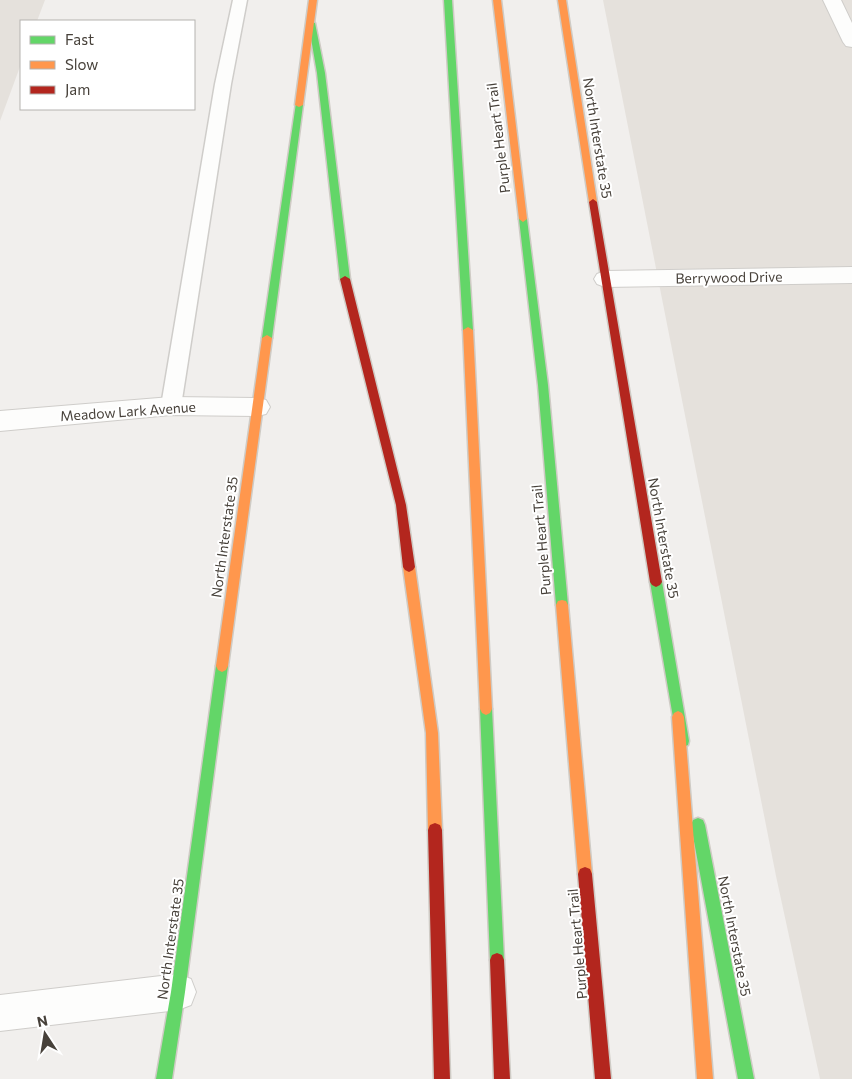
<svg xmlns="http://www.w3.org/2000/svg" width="852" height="1079" font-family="Commissioner,sans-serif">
<rect width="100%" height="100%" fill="#f1efed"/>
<path fill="#e5e1dc" d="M 0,0 L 45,0 L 37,21 L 21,21 L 21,64 L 0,121 Z
M 603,0 L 852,0 L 852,1079 L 820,1079 L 776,876 Z"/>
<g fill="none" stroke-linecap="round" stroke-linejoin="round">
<g stroke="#cfcdca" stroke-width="3">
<path id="lane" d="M 233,0 L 247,0 L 231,84 L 181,406 L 178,411 L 171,414 L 164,411 L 161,406 L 215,84 Z"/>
</g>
<g stroke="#cfcdca" stroke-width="2">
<path id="street" d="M 823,0 L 841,0 L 852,23 L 852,47 L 846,46 L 843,42 Z
M 852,267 L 852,283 L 605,287 L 597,284 L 594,279 L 597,274 L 605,271 Z
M 171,397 L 257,398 L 266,400 L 270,407 L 266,414 L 257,416 L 171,415 L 0,431 L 0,411 Z
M 178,974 L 191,979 L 196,992 L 191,1005 L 178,1010 L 0,1031 L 0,995 Z"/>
</g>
<g stroke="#cfcbc5" stroke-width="3">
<path id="fast" d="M 444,0 L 452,0 L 473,330 L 468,333 L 463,330 Z
M 308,21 L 315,23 L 325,73 L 350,279 L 345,282 L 340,279 L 317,73 Z
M 296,103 L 303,105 L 272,338 L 267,341 L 262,338 Z
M 523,216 L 527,219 L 548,385 L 568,605 L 566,609 L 562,610 L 558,609 L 556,605 L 538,385 L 519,219 Z
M 656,577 L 660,579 L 662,582 L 689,741 L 688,745 L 683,747 L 678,745 L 677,741 L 650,582 L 652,579 Z
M 222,660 L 226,662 L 228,666 L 185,992 L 172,1079 L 156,1079 L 171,992 L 216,666 L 218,662 Z
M 486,703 L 490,705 L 492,709 L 504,960 L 502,965 L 497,967 L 492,965 L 490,960 L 480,709 L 482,705 Z
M 698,818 L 703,820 L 705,825 L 754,1079 L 738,1079 L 691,825 L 693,820 Z"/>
</g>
<g stroke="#cfcbc5" stroke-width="3">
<path id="slow" d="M 309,0 L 317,0 L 303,105 L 299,107 L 295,105 Z
M 493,0 L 501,0 L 527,219 L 523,222 L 519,219 Z
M 558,0 L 566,0 L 597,202 L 593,205 L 589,202 Z
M 468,327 L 473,330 L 492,709 L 490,713 L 486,715 L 482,713 L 480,709 L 463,330 Z
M 267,335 L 272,338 L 228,666 L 226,670 L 222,672 L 218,670 L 216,666 L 262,338 Z
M 409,562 L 413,564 L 415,567 L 438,733 L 442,830 L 440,835 L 435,837 L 430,835 L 428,830 L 426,733 L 403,567 L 405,564 Z
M 562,600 L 566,601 L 568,605 L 592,874 L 590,879 L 585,881 L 580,879 L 578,874 L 556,605 L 558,601 Z
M 678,711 L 682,713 L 684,717 L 713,1079 L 697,1079 L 672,717 L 674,713 Z"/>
</g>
<g stroke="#cfcbc5" stroke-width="3">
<path id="jam" d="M 593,199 L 597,202 L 662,582 L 660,585 L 656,587 L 652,585 L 650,582 L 589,202 Z
M 345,276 L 350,279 L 406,505 L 415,567 L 413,570 L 409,572 L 405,570 L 403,567 L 396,505 L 340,279 Z
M 435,823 L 440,825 L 442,830 L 450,1079 L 434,1079 L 428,830 L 430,825 Z
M 585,867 L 590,869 L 592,874 L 611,1079 L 595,1079 L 578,874 L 580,869 Z
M 497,953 L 502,955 L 504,960 L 510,1079 L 494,1079 L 490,960 L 492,955 Z"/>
</g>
<use href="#lane" fill="#fdfdfc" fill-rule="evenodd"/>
<use href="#street" fill="#fdfdfc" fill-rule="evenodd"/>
<use href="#fast" fill="#63d668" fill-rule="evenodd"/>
<use href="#slow" fill="#ff974d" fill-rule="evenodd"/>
<use href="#jam" fill="#b3261e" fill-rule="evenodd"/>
</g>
<g text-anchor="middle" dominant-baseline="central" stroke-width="4" stroke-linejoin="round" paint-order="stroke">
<g font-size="14" fill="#47413a" stroke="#fff">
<text transform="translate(498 138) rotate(-97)">Purple Heart Trail</text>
<text transform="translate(598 138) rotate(81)">North Interstate 35</text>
<text transform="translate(729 277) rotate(-1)">Berrywood Drive</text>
<text transform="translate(128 411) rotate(-4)">Meadow Lark Avenue</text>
<text transform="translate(224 537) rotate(-82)">North Interstate 35</text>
<text transform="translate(664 538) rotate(80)">North Interstate 35</text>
<text transform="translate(541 540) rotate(-95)">Purple Heart Trail</text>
<text transform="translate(735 936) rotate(79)">North Interstate 35</text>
<text transform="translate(170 939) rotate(-82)">North Interstate 35</text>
<text transform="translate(577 944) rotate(-95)">Purple Heart Trail</text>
</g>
</g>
<rect x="20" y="20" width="175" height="90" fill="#ffffff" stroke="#b5b3b0"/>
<rect x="30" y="36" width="25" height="8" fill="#63d668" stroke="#b5b3b0"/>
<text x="65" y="45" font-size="15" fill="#47413a">Fast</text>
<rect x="30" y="61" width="25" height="8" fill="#ff974d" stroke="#b5b3b0"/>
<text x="65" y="70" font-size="15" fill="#47413a">Slow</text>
<rect x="30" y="86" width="25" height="8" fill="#b3261e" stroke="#b5b3b0"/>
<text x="65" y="95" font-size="15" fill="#47413a">Jam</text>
<g transform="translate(45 1034) rotate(348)" stroke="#ffffff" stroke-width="4" paint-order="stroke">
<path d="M0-4L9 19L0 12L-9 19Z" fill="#47413a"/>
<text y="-8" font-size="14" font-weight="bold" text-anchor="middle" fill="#47413a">N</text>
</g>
</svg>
